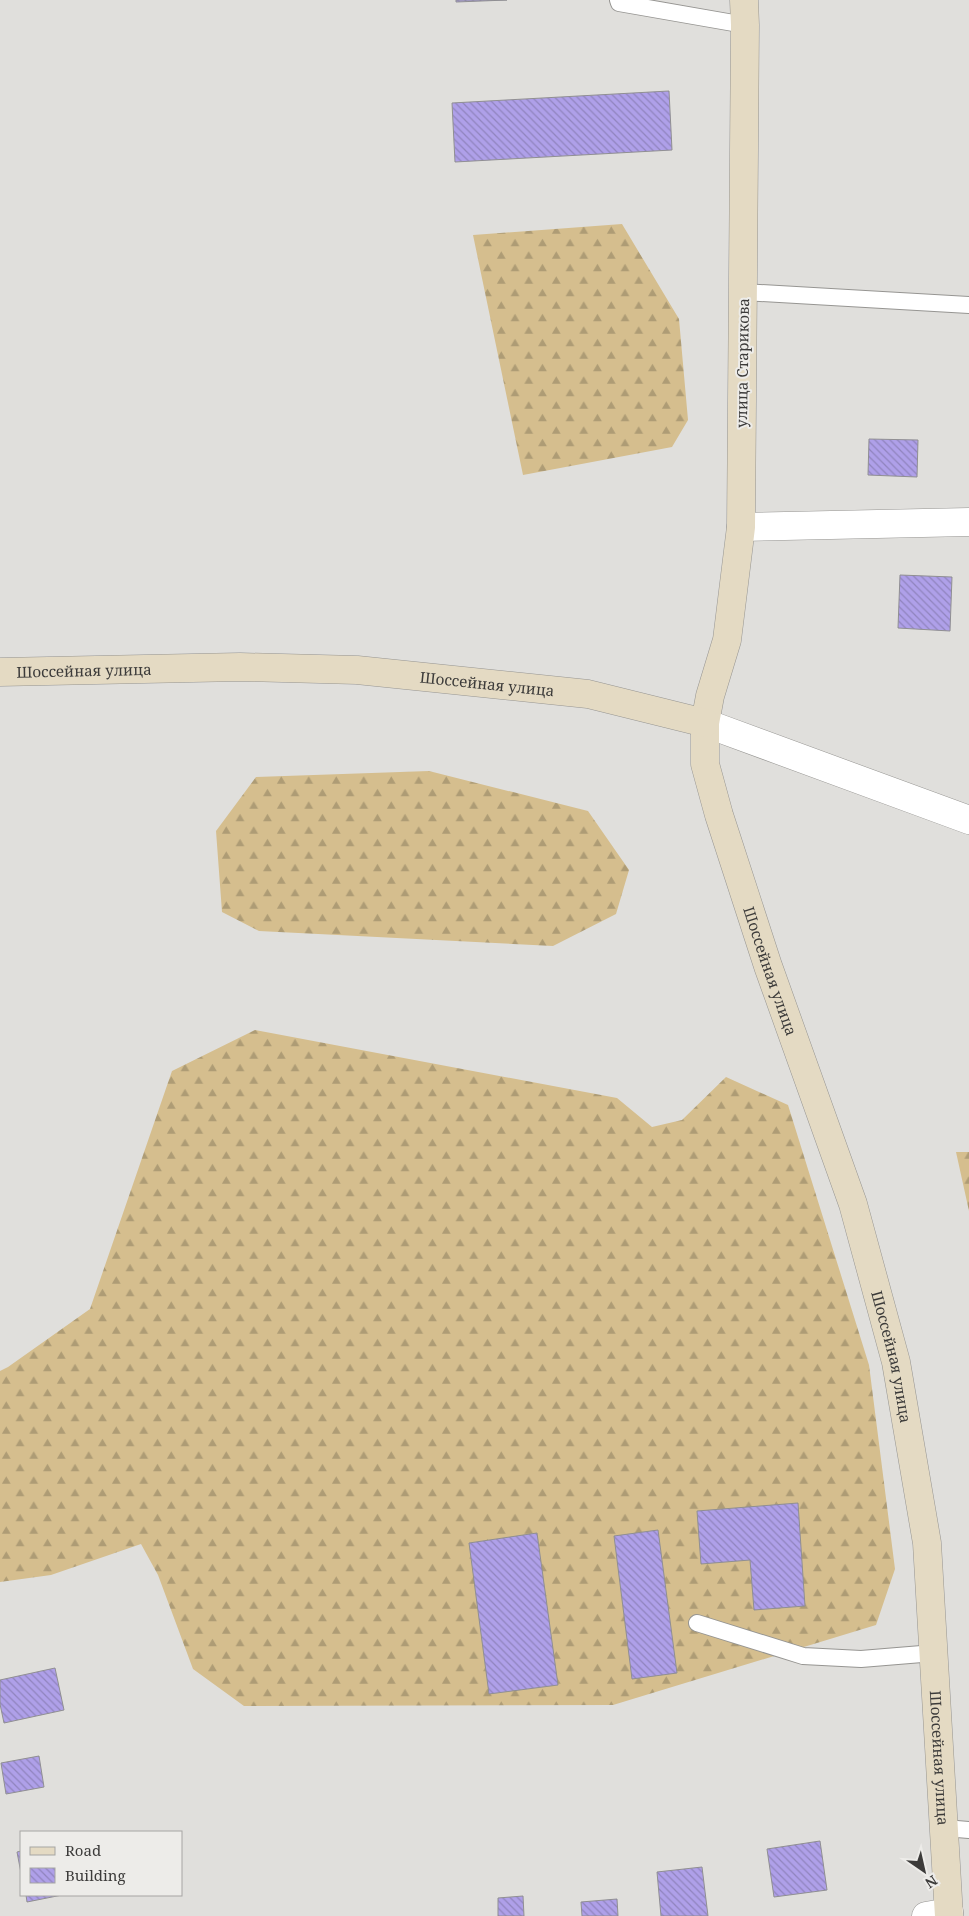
<svg xmlns="http://www.w3.org/2000/svg" width="969" height="1916" font-family="'Noto Serif',serif">
<defs>
<pattern id="forest-firs" width="22" height="20" patternUnits="userSpaceOnUse" patternTransform="scale(1.25)"><rect width="22" height="20" fill="#d5be8e"/><path d="M5 1l3.5 6h-7zM16 11l3.5 6h-7z" fill="#ae9c75"/></pattern>
<pattern id="building-back-hatch" width="6" height="6" patternUnits="userSpaceOnUse" patternTransform="scale(1.25)"><rect width="6" height="6" fill="#afa0e9"/><path d="M-1 5l2 2M0 0l6 6M5-1l2 2" fill="none" stroke="#9084be"/></pattern>
</defs>
<rect width="100%" height="100%" fill="#e0dfdc"/>
<path fill="url(#forest-firs)" d="M 622,224 L 679,319 L 688,420 L 672,447 L 523,475 L 473,235 Z
M 429,771 L 588,811 L 629,870 L 616,914 L 553,946 L 259,931 L 222,912 L 216,831 L 256,777 Z
M 255,1030 L 617,1098 L 652,1127 L 682,1120 L 726,1077 L 788,1105 L 869,1365 L 895,1569 L 876,1625 L 613,1705 L 244,1706 L 193,1669 L 158,1575 L 141,1544 L 51,1575 L 0,1582 L 0,1371 L 8,1367 L 90,1309 L 172,1071 Z
M 956,1152 L 969,1152 L 969,1211 Z"/>
<path fill="url(#building-back-hatch)" stroke="#908f92" d="M 456,0 L 507,0 L 456,2 Z
M 669,91 L 672,150 L 455,162 L 452,103 Z
M 869,439 L 918,440 L 917,477 L 868,475 Z
M 900,575 L 952,577 L 950,631 L 898,628 Z
M 798,1503 L 805,1606 L 754,1610 L 750,1560 L 701,1564 L 697,1511 Z
M 658,1530 L 677,1673 L 632,1679 L 614,1536 Z
M 537,1533 L 558,1685 L 489,1694 L 469,1543 Z
M 55,1668 L 64,1710 L 4,1723 L 0,1704 L 0,1680 Z
M 39,1756 L 44,1787 L 6,1794 L 1,1763 Z
M 820,1841 L 827,1890 L 774,1897 L 767,1849 Z
M 21,1851 L 21,1873 L 17,1852 Z
M 702,1867 L 708,1916 L 661,1916 L 657,1872 Z
M 26,1895 L 62,1895 L 27,1902 Z
M 523,1896 L 524,1916 L 498,1916 L 498,1898 Z
M 617,1899 L 618,1916 L 582,1916 L 581,1902 Z"/>
<g fill="none" stroke-linecap="round" stroke-linejoin="round">
<g stroke="#969592" stroke-width="18">
<path id="lane" d="M 618,0 L 619,3 L 745,25
M 743,292 L 969,305
M 697,1623 L 803,1656 L 861,1659 L 934,1653
M 945,1828 L 969,1830"/>
</g>
<g stroke="#969592" stroke-width="29">
<path id="street" d="M 741,527 L 969,522
M 705,723 L 969,820
M 926,1916 L 949,1912"/>
</g>
<g stroke="#969592" stroke-width="29">
<g id="secondary">
<path id="s1" d="M 744,0 L 745,25 L 741,527 L 727,640 L 710,696 L 705,723 L 705,764 L 719,815 L 768,966 L 853,1204 L 896,1362 L 927,1543 L 949,1916"/>
<path id="s2" d="M 0,672 L 240,667 L 357,670 L 588,694 L 705,723"/>
</g>
</g>
<use href="#lane" stroke="#fff" stroke-width="16"/>
<use href="#street" stroke="#fff" stroke-width="28"/>
<use href="#secondary" stroke="#e4dac3" stroke-width="28"/>
</g>
<g text-anchor="middle" dominant-baseline="central" stroke-width="4" stroke-linejoin="round" paint-order="stroke">
<g font-size="15" fill="#3c3b3a" stroke="#edece9">
<text transform="translate(742 363) rotate(-89)">улица Старикова</text>
<text stroke="none"><textPath href="#s2" startOffset="84">Шоссейная улица</textPath></text>
<text stroke="none"><textPath href="#s2" startOffset="488">Шоссейная улица</textPath></text>
<text stroke="none"><textPath href="#s1" startOffset="985">Шоссейная улица</textPath></text>
<text stroke="none"><textPath href="#s1" startOffset="1390">Шоссейная улица</textPath></text>
<text stroke="none"><textPath href="#s1" startOffset="1795">Шоссейная улица</textPath></text>
</g>
</g>
<rect x="20" y="1831" width="162" height="65" fill="#edece9" stroke="#a6a5a3"/>
<rect x="30" y="1847" width="25" height="8" fill="#e4dac3" stroke="#a6a5a3"/>
<text x="65" y="1856" font-size="15" fill="#3c3b3a">Road</text>
<rect x="30" y="1868" width="25" height="15" fill="url(#building-back-hatch)" stroke="#a6a5a3"/>
<text x="65" y="1881" font-size="15" fill="#3c3b3a">Building</text>
<g transform="translate(924 1871) rotate(146)" stroke="#edece9" stroke-width="4" paint-order="stroke">
<path d="M0-4L9 19L0 12L-9 19Z" fill="#3c3b3a"/>
<text y="-8" font-size="14" font-weight="bold" text-anchor="middle" fill="#3c3b3a">N</text>
</g>
</svg>
